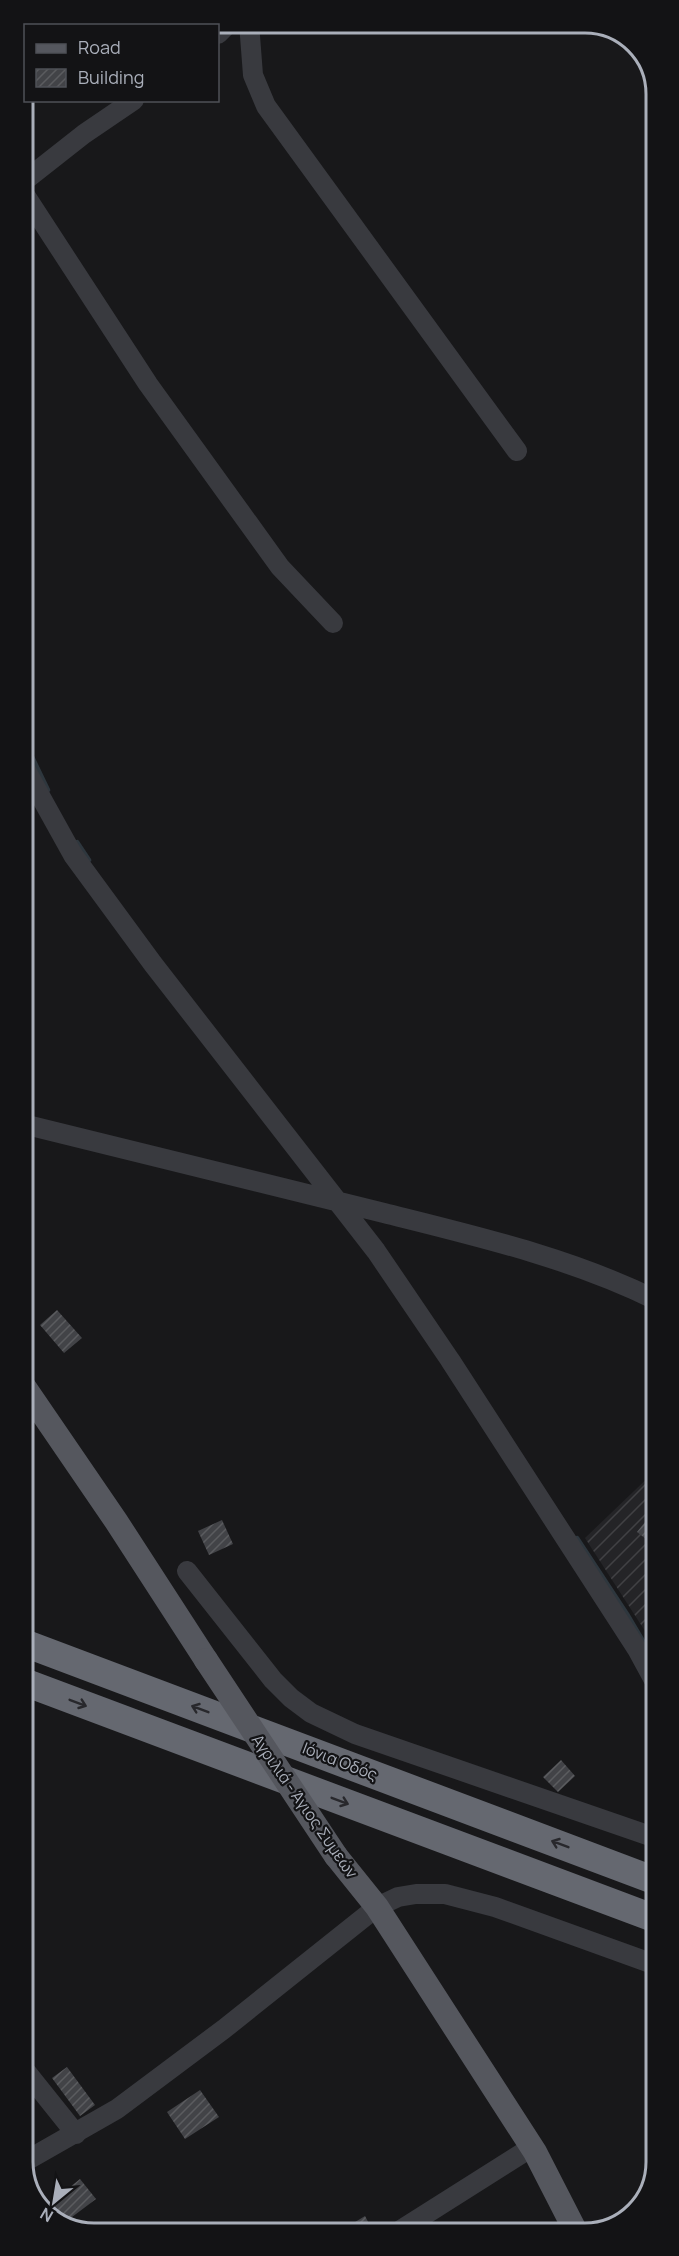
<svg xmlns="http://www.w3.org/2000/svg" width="679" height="2256" font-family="Manrope,sans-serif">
<defs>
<pattern id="industrial-furrows" width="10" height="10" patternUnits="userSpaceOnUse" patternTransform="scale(1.5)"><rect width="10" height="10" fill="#242427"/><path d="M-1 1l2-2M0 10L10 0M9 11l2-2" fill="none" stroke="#414144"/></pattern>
<pattern id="building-hatch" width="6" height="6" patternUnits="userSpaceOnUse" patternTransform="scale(1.5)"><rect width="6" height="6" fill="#424347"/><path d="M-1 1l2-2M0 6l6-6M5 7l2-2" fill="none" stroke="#5b5c5f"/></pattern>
</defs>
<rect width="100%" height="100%" fill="#18181a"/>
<path fill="url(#industrial-furrows)" d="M 656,1470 L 656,1648 L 585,1538 Z"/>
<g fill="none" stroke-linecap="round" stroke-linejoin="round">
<path stroke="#2e373e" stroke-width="4.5" d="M 23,738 L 48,790
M 77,842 L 89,860
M 577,1538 L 627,1614 L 656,1663"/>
</g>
<path fill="url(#building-hatch)" d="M 57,1310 L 82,1338 L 64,1353 L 40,1325 Z
M 656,1508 L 656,1547 L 637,1532 Z
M 222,1520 L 233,1544 L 209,1555 L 198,1531 Z
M 561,1760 L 575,1776 L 558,1792 L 543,1777 Z
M 67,2067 L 95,2105 L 80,2116 L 52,2078 Z
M 200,2090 L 219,2117 L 185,2139 L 167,2112 Z
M 80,2179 L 96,2199 L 64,2223 L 49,2204 Z
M 365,2216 L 374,2233 L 337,2233 Z"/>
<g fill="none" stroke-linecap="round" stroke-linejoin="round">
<path stroke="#393a3f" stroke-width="20" d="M 249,23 L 253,75 L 266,106 L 517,451
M 218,34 L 229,23
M 23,182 L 84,134 L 134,100
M 23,192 L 148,384 L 280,567 L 333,623
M 23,765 L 73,855 L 153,964 L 376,1251 L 450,1360 L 637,1649 L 656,1684
M 23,1124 C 144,1154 264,1183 384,1213 C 476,1236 571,1258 656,1300
M 187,1571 L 273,1680 L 291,1698 L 311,1713 L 355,1734 L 656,1838
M 24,2069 L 76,2134
M 24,2162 L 117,2109 L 224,2029 L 377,1907 L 398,1897 L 416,1894 L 445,1894 L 495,1907 L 656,1965
M 396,2233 L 532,2147"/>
<path stroke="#55575e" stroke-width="24" d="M 23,1385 L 116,1521 L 206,1660
M 336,1856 L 377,1907 L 535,2152 L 576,2232"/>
<path stroke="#656870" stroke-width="28" d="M 24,1643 L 656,1881
M 24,1682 L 656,1919"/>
<path stroke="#55575e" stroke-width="24" d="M 206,1660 L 336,1856"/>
</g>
<defs><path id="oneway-shaft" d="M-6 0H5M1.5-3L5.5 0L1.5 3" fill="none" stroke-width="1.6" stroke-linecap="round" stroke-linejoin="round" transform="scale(1.5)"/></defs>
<g stroke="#28282c">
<use href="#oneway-shaft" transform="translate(78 1703) rotate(21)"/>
<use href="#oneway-shaft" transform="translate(200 1709) rotate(-159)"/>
<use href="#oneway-shaft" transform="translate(340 1801) rotate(21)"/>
<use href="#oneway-shaft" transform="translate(560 1844) rotate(-159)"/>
</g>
<g text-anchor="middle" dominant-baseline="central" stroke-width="4.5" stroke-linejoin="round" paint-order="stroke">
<g font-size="16" fill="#aaafba" stroke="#131315">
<text transform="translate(340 1761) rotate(21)">Ιόνια Οδός</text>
<text transform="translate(305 1806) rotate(55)">Αγριλιά - Άγιος Συμεών</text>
</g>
</g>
<path d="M0 0H679V2256H0ZM94 33H585A61 61 0 0 1 646 94V2162A61 61 0 0 1 585 2223H94A61 61 0 0 1 33 2162V94A61 61 0 0 1 94 33Z" fill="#131315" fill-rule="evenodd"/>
<path fill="none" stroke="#aaafba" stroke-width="3" d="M94 33H585A61 61 0 0 1 646 94V2162A61 61 0 0 1 585 2223H94A61 61 0 0 1 33 2162V94A61 61 0 0 1 94 33Z"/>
<rect x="24" y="24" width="195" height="78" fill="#131315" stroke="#4f5157" stroke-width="1.5"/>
<rect x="36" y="44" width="30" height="9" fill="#55575e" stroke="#4f5157" stroke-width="1.5"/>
<text x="78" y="54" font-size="18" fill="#aaafba">Road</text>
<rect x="36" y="69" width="30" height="18" fill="url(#building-hatch)" stroke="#4f5157" stroke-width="1.5"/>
<text x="78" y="84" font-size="18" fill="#aaafba">Building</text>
<g transform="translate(54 2202) rotate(210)" stroke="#131315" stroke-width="4.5" paint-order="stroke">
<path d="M0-4.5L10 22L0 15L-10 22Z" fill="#aaafba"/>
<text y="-9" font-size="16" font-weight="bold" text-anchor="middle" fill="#aaafba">N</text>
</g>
</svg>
